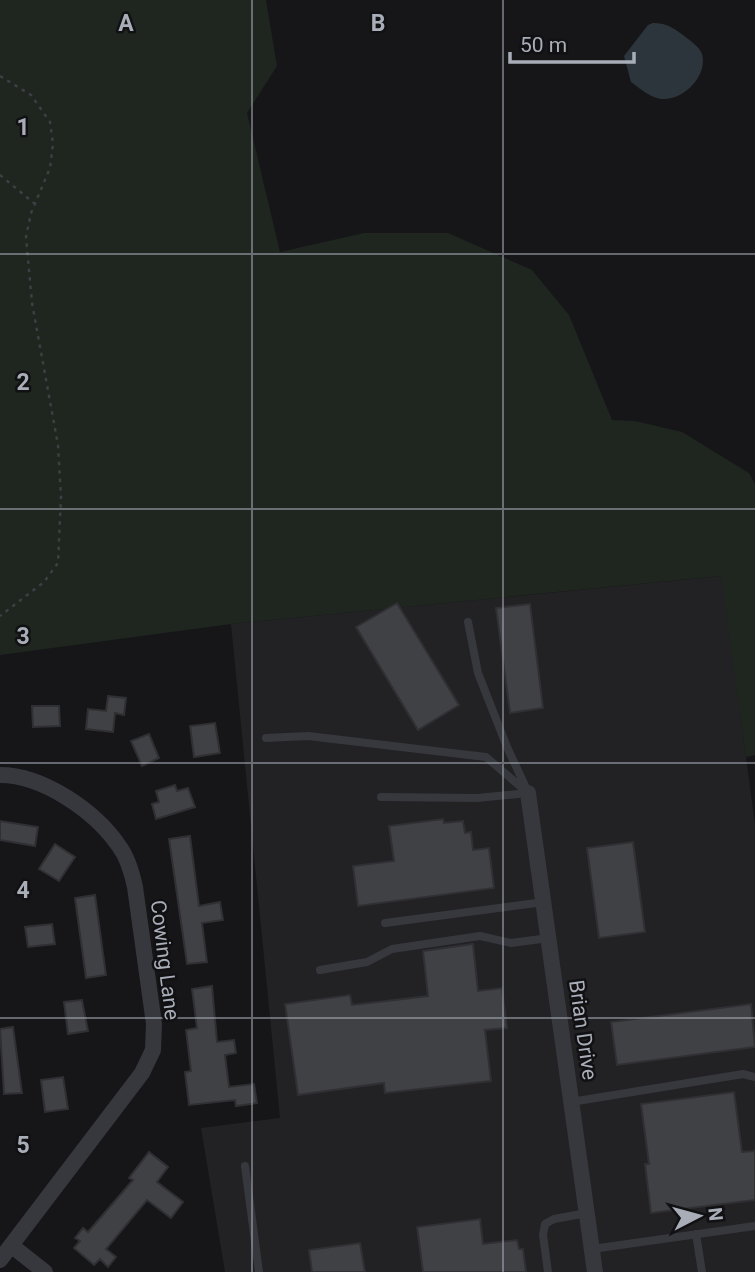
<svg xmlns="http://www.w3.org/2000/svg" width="755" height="1272" font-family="Roboto,sans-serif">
<rect width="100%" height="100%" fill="#161618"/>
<path fill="#222225" d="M 722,576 L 755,825 L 755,1272 L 225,1272 L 201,1128 L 280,1118 L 231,624 Z"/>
<path fill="#1e261f" d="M 0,0 L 266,0 L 277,66 L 247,113 L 280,252 L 364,233 L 448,233 L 532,270 L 569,315 L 612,420 L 635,421 L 682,432 L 749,473 L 755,484 L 755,755 L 746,757 L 721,576 L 231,624 L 0,655 Z"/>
<path fill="#2c353c" d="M 653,23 C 666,23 672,27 683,35 C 689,40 699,46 702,54 C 709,78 677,107 654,97 C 646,94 638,87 631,82 L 624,56 L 648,25 Z"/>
<path fill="#404145" stroke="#303034" stroke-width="2" d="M 397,603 L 459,705 L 418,730 L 356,627 Z
M 530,604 L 543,708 L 510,713 L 496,608 Z
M 108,696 L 126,698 L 124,715 L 115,713 L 113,732 L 86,729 L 88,709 L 106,711 Z
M 32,706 L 59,706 L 60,726 L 33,727 Z
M 215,723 L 220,753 L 194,757 L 190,726 Z
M 149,734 L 159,758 L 142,766 L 131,741 Z
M 175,785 L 177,791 L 188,788 L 195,807 L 156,819 L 152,804 L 159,802 L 156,791 Z
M 443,819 L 444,823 L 463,821 L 465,833 L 471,832 L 473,850 L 489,848 L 494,888 L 358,906 L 353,866 L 394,861 L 389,826 Z
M 0,821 L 38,827 L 35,846 L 0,840 Z
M 190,836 L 199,906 L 220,902 L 223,920 L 202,923 L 207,962 L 187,964 L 169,839 Z
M 633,842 L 645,932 L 599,938 L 587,848 Z
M 55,844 L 75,857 L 59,881 L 39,869 Z
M 95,895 L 106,975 L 86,978 L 75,898 Z
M 52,924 L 55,944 L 28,947 L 25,927 Z
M 473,944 L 478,991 L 502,988 L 507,1028 L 485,1030 L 491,1081 L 385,1093 L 384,1083 L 298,1095 L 285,1004 L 350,995 L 352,1005 L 428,996 L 423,951 Z
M 212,986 L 217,1042 L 234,1040 L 236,1053 L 225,1055 L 229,1087 L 254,1084 L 257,1103 L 236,1106 L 235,1100 L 189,1105 L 185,1072 L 191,1071 L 186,1030 L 197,1028 L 192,989 Z
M 82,1000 L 88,1031 L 68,1034 L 64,1002 Z
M 751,1004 L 755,1047 L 617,1065 L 611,1022 Z
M 13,1027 L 22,1093 L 4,1094 L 0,1029 Z
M 63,1077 L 68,1109 L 45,1112 L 41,1080 Z
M 734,1092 L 742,1152 L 755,1151 L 755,1200 L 651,1213 L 645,1164 L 649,1164 L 641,1104 Z
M 149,1152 L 168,1167 L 157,1182 L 183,1202 L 171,1218 L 147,1200 L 106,1249 L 116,1257 L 108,1267 L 100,1259 L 94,1265 L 74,1248 L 80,1241 L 75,1238 L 83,1228 L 88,1232 L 133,1180 L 129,1178 Z
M 480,1219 L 483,1244 L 517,1240 L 519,1249 L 523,1249 L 526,1272 L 423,1272 L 417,1227 Z
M 360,1243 L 365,1272 L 312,1272 L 309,1250 Z"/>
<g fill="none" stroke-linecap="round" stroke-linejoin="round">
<path stroke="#3d3f44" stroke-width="2.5" stroke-dasharray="3.5 5" stroke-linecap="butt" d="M 0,76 L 31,95 L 50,122 L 53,144 L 50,168 L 31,213 L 26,237 L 32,303 L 58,445 L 61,497 L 58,563 L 44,582 L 0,616
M 0,175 L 35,204"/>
<path stroke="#37383d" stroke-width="8" d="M 468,622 L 478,673 L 507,747 L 527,790
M 266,738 L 308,736 L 486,757 L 528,793
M 381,797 L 477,798 L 528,793
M 385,923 L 544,902
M 320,970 L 367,962 L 392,949 L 480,936 L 511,943 L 549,938
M 571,1102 L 743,1074 L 755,1077
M 245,1166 L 259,1272
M 696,1234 L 702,1272
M 592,1249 L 755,1226
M 548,1272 L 543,1235 L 545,1224 L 554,1219 L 587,1213"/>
<path stroke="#37383d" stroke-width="16" d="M 0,775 C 43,775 95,811 119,846 C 128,858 132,873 135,887 L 154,1024 L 153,1050 L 142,1073 L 0,1260
M 528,793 L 595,1272
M 12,1246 L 45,1272"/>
</g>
<path fill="none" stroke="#a8adb8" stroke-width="2" stroke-opacity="0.55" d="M 252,0 L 252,1272M 503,0 L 503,1272M 0,254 L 755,254M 0,509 L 755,509M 0,763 L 755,763M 0,1018 L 755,1018"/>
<g text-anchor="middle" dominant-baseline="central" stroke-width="5" stroke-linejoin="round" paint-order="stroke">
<g font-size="21" fill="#a8adb8" stroke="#111113">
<text transform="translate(165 960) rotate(83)">Cowing Lane</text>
<text transform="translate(583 1030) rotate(82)">Brian Drive</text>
</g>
</g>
<g font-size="23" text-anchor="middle" font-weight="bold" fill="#a8adb8" stroke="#111113" stroke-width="5" stroke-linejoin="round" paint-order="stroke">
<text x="126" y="31">A</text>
<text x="378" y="31">B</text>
<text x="23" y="135">1</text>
<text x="23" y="390">2</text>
<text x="23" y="644">3</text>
<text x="23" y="898">4</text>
<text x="23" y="1153">5</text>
</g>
<g transform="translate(699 1216) rotate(84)" stroke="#111113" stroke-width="5" paint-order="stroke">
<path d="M0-5L12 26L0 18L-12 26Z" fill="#a8adb8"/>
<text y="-10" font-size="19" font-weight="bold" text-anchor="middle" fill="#a8adb8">N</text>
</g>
<path d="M510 52v10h124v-10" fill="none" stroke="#a8adb8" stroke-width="3.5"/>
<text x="520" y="52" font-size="21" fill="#a8adb8" stroke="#111113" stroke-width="5" paint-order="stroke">50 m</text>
</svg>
